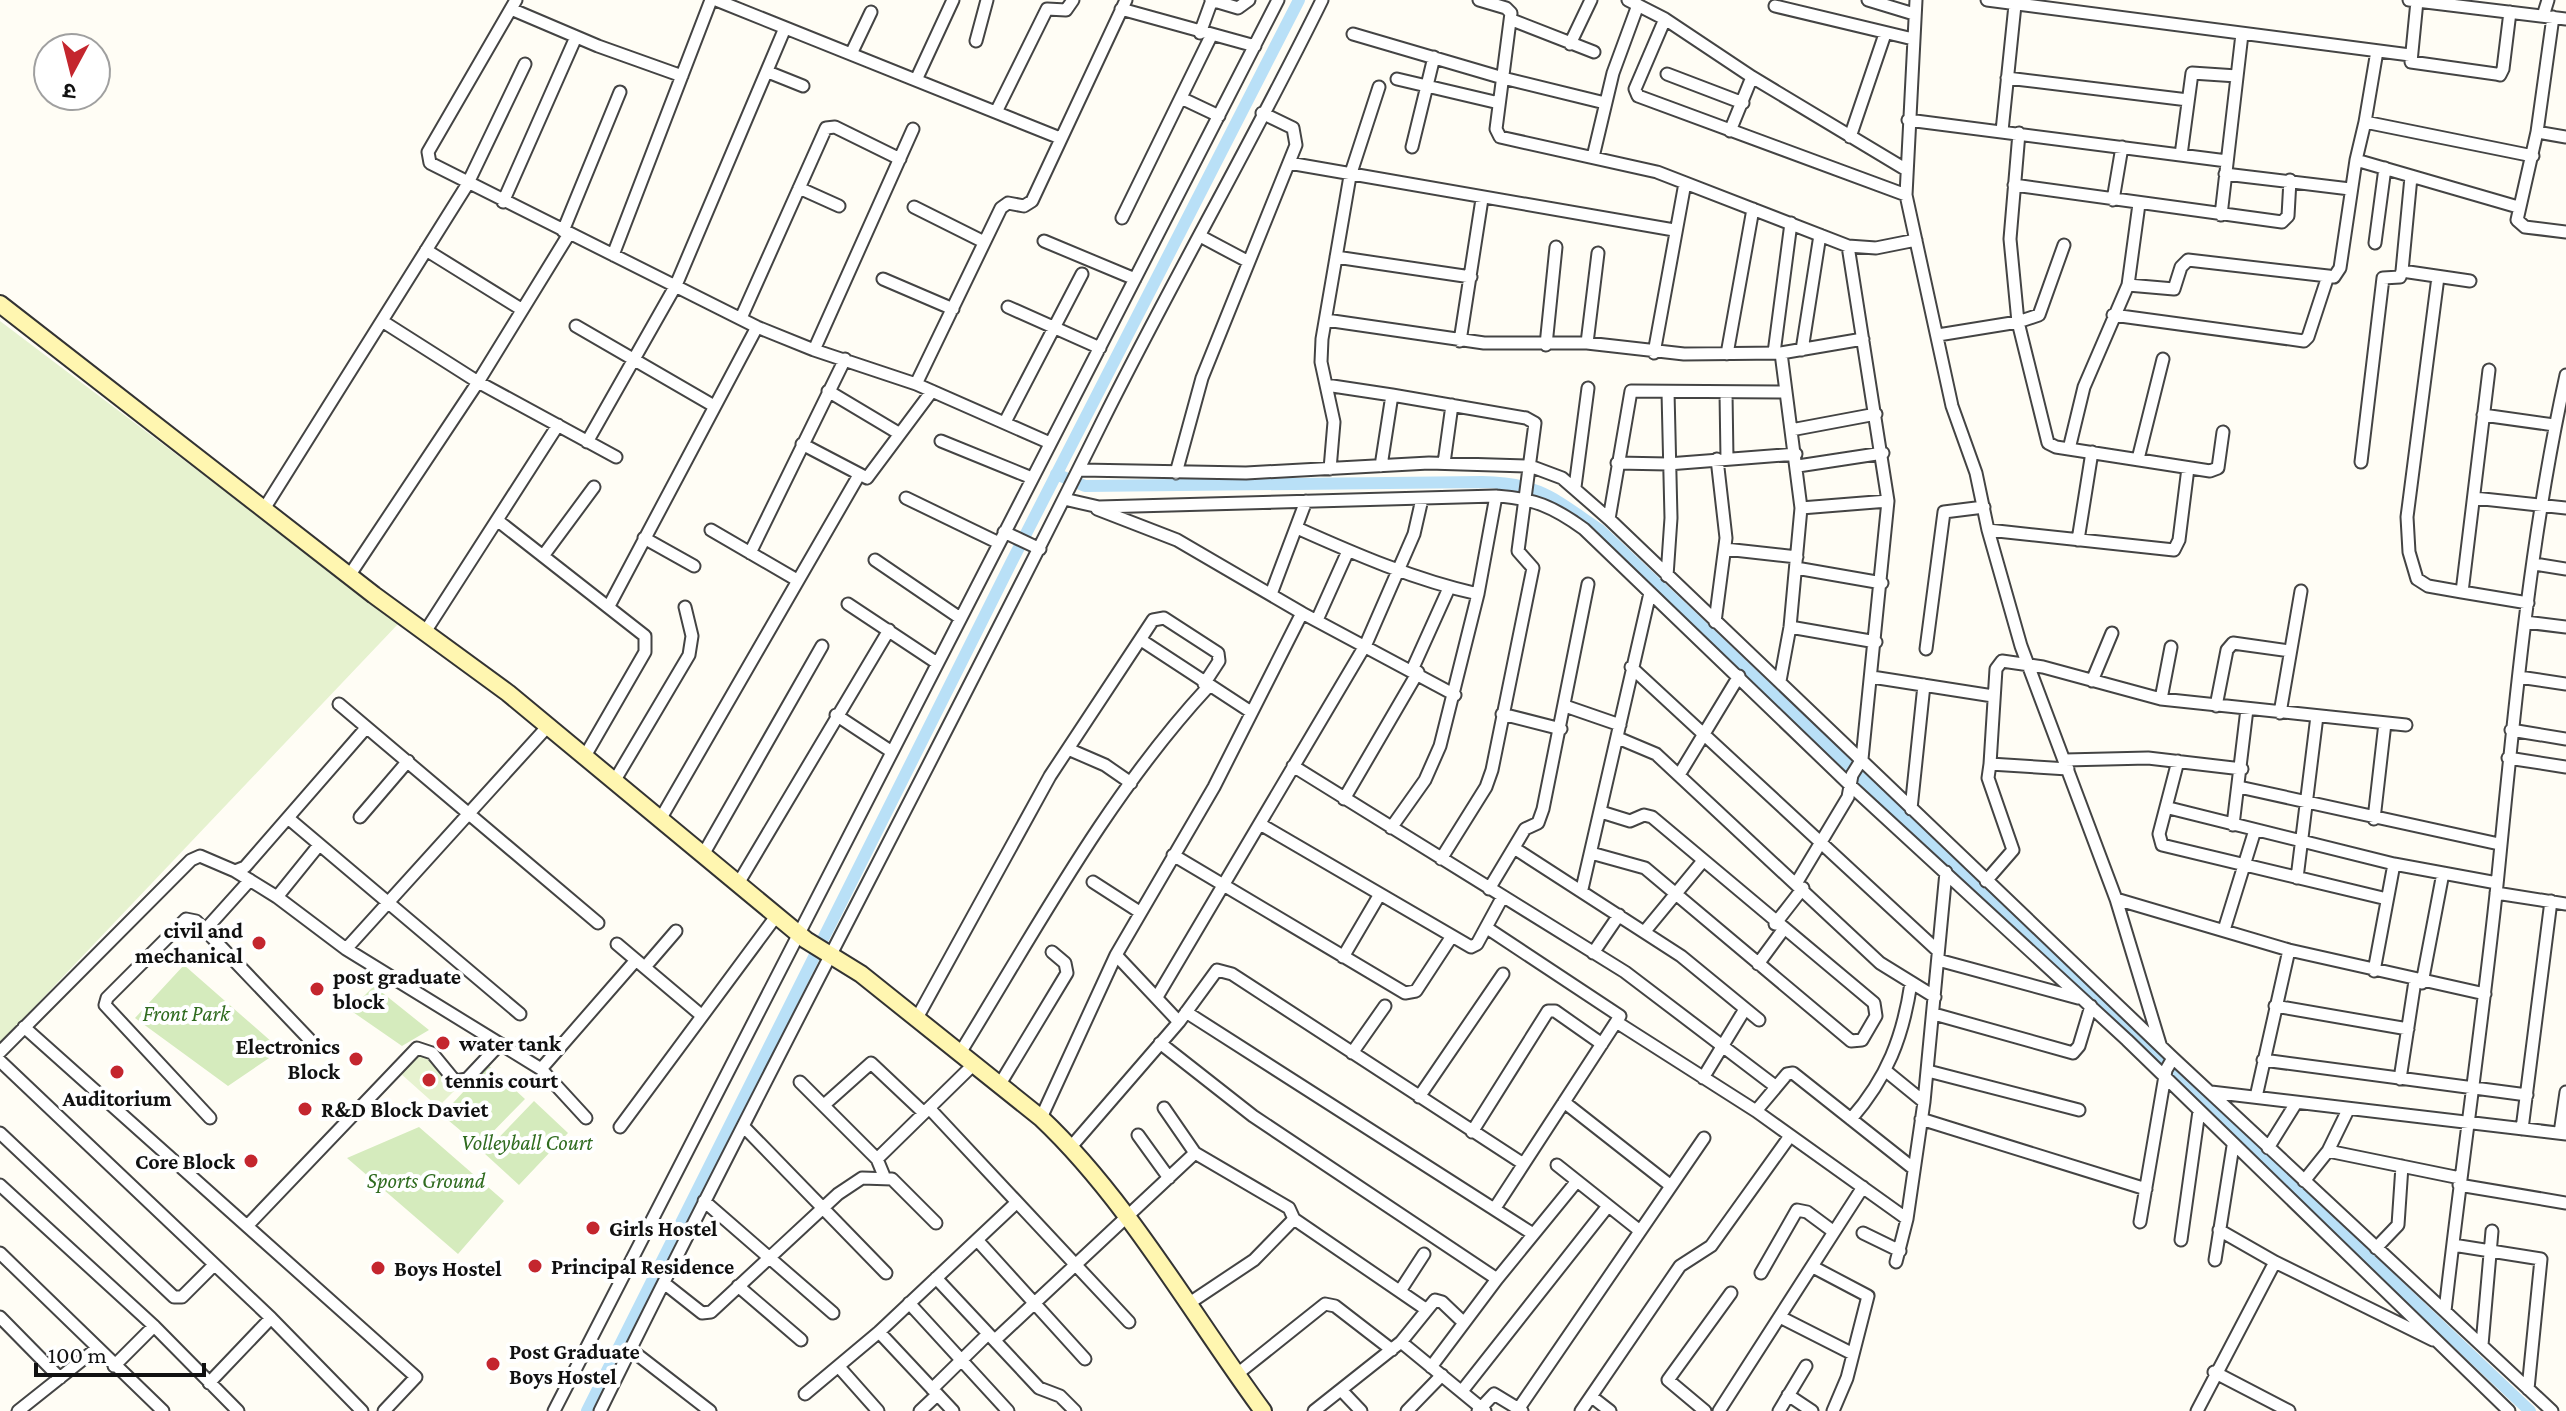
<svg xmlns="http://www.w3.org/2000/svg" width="2566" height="1411" font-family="'Crimson Pro','Noto Sans Devanagari',serif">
<rect width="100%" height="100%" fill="#fffdf5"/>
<path fill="#d5ebbd" d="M 184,965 L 281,1050 L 228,1086 L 135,1018 Z
M 374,986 L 429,1030 L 402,1046 L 350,1010 Z
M 488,1065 L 525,1099 L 479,1146 L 442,1115 Z
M 534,1101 L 568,1133 L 519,1185 L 484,1153 Z
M 419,1127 L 504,1201 L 458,1254 L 347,1158 Z"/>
<path fill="#e6f2cf" d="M 0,321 L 399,623 L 0,1043 Z
M 420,1052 L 457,1088 L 438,1107 L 400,1073 Z"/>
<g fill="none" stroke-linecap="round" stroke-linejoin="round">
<path stroke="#b9e0f7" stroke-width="12" d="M 1056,474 L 1085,486 L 1482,482 C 1540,483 1554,499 1600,530 L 2530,1411
M 587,1411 L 1011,563 L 1299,0"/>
<g stroke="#444" stroke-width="15">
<path id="street" d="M 516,0 L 428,152 L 430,163 L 757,327 L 814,350 L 916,384 L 1050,443
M 716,0 L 1060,138
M 1211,0 L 1238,8 L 1249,0
M 1479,0 L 1506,8 L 1511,13 L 1496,129 L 1500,137 L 1657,172 L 1848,246 L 1876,248 L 1916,240
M 1628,0 L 1665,19 L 1752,77 L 1905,169
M 1868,0 L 1914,14
M 1916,0 L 1906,195 L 1952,406 L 1976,473 L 1988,530 L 2021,646 L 2116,899 L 2160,1044
M 1987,0 L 2410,55
M 2409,0 L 2566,19
M 2417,1 L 2411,62 L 2496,74 L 2500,75 L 2503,69 L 2510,12
M 1775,6 L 1913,39
M 511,9 L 598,46 L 682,76
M 1121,9 L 1255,46
M 2543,16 L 2548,0
M 2553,17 L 2537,132 L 2517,220 L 2525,227 L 2566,232
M 1665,19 L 1635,89 L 1638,96 L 1906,195
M 1512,20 L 1594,52
M 1200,33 L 1212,0
M 1353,34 L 1503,78 L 1605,103
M 976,41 L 987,0
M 1570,44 L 1591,0
M 2377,51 L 2365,122 L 2533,156
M 851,54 L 871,12
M 768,72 L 803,86
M 1667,74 L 1743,103
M 2007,78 L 2188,100
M 1397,79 L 1499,103
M 916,80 L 953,0
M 1181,98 L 1219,116
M 996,112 L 1047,9 L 1066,10 L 1073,0
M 1908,120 L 2227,161
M 1730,131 L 1752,77
M 2002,131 L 2015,5
M 2537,132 L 2566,137
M 2019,133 L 2010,239 L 2018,322 L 2048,443 L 2056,447 L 2210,471 L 2218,468 L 2223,432
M 1850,137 L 1885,34
M 1412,147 L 1434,57
M 2181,155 L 2192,73 L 2237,76
M 1593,157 L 1613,73 L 1638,5
M 2356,160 L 2365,122
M 1289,163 L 1674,230
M 2225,174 L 2350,189
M 2411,177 L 2402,271 L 2470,281
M 2014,185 L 2282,222 L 2288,216 L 2290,180
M 799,188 L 839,206
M 2113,200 L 2122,147
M 503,202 L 576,37
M 914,207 L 984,242
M 2221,215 L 2242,34
M 1122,218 L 1211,36
M 563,231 L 620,92
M 1200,236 L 1247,261
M 1044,241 L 1135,279
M 2375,243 L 2385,168
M 426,250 L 521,309
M 613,255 L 711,0
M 1336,257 L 1471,277
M 2438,277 L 2407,517 L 2409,552 L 2417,579 L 2428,586 L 2462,592
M 883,279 L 953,309
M 2128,285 L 2174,289 L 2181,267 L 2188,260 L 2328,276
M 1008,307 L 1100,348
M 2113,315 L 2304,341 L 2308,337 L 2328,276 L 2334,277 L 2340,268 L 2356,160 L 2518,207
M 741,318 L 826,128 L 835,127 L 900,159
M 1326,320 L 1484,343 L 1587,343 L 1684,354 L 1781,353 L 1863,339
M 382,321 L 478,382 L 616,457
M 576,326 L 714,406
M 1938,335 L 2018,322 L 2039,315 L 2064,245
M 1460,341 L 1482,199
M 1587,343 L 1598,253
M 1546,345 L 1556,247
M 814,350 L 913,129
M 1802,350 L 1820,235
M 1654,353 L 1685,183
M 1774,353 L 1791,223
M 1727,354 L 1753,209
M 2489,370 L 2462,592 L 2528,603
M 916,384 L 1001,208 L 1008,203 L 1024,206 L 1032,201 L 1126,0
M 1326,385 L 1392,395 L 1381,466
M 828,391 L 900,434
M 1726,393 L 1727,459
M 1392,395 L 1526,418 L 1535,423 L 1518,551 L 1533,568 L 1492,770 L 1486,787 L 1441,859
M 2483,415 L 2554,425
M 1005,422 L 1082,274
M 1791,430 L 1876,414
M 941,441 L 1032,478
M 587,442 L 676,285 L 785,28
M 802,444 L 867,478 L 932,391
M 2069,449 L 2084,387 L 2128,285 L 2139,204
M 2138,459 L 2163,359
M 2361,462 L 2383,278 L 2400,277 L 2402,271
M 1444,463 L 1452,405
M 1617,463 L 1668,464 L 1796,454
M 1798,466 L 1883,453
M 1330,469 L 1334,422 L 1321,362 L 1322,339 L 1350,176 L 1379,87
M 1081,470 L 1246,473 L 1429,463 L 1530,466 L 1562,478 L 1609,519 L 2173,1058 L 2552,1411
M 1176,473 L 1202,378 L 1296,145 L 1293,128 L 1262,113
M 1575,487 L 1588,388
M 906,498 L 999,543
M 2474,498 L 2566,508
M 1064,499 L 1099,507 L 1496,496 C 1533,498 1554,507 1584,529 L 1851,786 L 2127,1040 L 2509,1411
M 1801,508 L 1888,501
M 264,509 L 467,185 L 525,64
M 1097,509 L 1177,540 L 1302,613 L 1455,695
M 1609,519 L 1631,391 L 1786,392
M 497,520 L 645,636 L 645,652 L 585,756
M 1297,528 C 1355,554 1415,580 1478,594
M 711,530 L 797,580
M 1988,530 L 2174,550 L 2179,540 L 2188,468
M 1004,532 L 1040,549
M 644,538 L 694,566
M 2078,540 L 2092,452
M 1725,549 L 1797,557
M 750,553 L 845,359
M 543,556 L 594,487
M 875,560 L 960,618
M 2534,564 L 2566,569
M 1796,568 L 1882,583
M 349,576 L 478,382 L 569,234
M 1667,576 L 1671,518 L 1668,392
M 1271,594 L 1306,501
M 848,604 L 937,663
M 609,606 L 757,327
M 1317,620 L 1348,551
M 1715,622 L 1726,538 L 1717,459
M 2525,622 L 2566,627
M 1790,627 L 1876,642
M 425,632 L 558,425
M 1141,640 L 1251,712
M 1926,649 L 1944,512 L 1984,507
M 1631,667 L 1938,951
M 1412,670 L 1449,588
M 1872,677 L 1993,696
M 2519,677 L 2566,684
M 1780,681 L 1790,627 L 1801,508 L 1781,353
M 2092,681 L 2112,633
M 2161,699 L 2171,647
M 339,704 L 598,923
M 1565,706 L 1620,725
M 2216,706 L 2227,650 L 2233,643 L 2290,651
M 2280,713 L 2301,591
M 1502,714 L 1561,729
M 836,715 L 892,752
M 2511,730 L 2566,739
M 1618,738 L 1656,754 L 1880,963 L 1935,997
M 1068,749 L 1105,765 L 1131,783
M 2508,758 L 2566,767
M 2065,760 L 2148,758 L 2242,769
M 2178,761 L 2159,834 L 2162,845 L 2387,899
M 1990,764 L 1996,669 L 2002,661 L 2043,667 L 2161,699 L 2406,725
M 1293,766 L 1625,972 L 1775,1086
M 1679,775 L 1739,676
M 615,780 L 689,655 L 692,636 L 685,607
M 2239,787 L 2499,844
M 1344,799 L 1418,672
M 2169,808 L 2394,864 L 2497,883
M 1911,809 L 1924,685
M 360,817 L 408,761
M 288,818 L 520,1014
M 661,818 L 859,475
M 2374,819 L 2385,723
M 1260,824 L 1471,947 L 1477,944 L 1502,898
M 2233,825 L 2247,709
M 1391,828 L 1425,780 L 1440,746 L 1478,594 L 1496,496
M 1514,848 L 1681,956 L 1759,1020
M 704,853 L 822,646
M 1591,853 L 1645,868 L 1851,1041 L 1862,1040 L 1876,1016 L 1874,1003 L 1652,817 L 1644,815 L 1630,821 L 1601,812
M 1173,855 L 1405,993 L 1416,991 L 1452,936
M 235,871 L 277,897 L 346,949 L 541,1069 L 586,1118
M 2297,878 L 2317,716
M 250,880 L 205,930 L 309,1039
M 1986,881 L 2013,850 L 1988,778 L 1990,764 L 2068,769
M 739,882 L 889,630
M 1093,882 L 1138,911
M 1797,882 L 1848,797 L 1852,775 L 1862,759 L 1888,501 L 1848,246
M 1489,889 L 1525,829 L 1538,823 L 1543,809 L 1588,584
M 1582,889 L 1650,593
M 2496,893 L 2566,904
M 277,897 L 319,845
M 2116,899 L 2289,950 L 2485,994
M 1775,924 L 1803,888
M 1487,928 L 1620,1016 L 1495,1208
M 205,930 L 196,921 L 186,919 L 107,998 L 105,1005 L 210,1118
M 2224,930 L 2255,830
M 1645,931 L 1702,862
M 617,944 L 701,1015
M 346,949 L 548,726
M 1593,953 L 1619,915
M 1116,955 L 1179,1022
M 1343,957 L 1380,894
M 1938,960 L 2078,998
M 1758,964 L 1783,930
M 645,967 L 676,931
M 2374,971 L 2394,864
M 2422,983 L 2443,873
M 1157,997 L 1366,644 L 1414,534 L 1422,499
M 2275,1006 L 2408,1029
M 1186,1012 L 1533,1234
M 1934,1014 L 2073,1053 L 2079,1046 L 2091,1006
M 917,1018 L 1050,776 L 1153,620 L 1164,618 L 1218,653 L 1219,661 L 1204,684
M 1618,1023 L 1756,1111 L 1907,1219
M 24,1027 L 416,1377 L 384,1411
M 1160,1043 L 1253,1116 L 1497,1279
M 0,1052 L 191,860 L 200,856 L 235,871 L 245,867 L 366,728
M 960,1053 C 1037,928 1108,795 1208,687
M 1352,1053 L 1385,1006
M 2263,1060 L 2527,1095
M 0,1061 L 271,1318 L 362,1411
M 541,1069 L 636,960
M 1886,1071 L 1924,1102
M 1928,1071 L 2079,1110
M 1703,1078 L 1745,1009
M 2400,1079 L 2415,981
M 800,1082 L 877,1159 L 884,1176
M 1000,1084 L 1067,973 L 1065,963 L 1052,952
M 2211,1092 L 2566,1134
M 1419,1097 L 1503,974
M 2256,1097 L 2289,950
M 1564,1102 L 1671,1186
M 824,1105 L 871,1063 L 924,1113
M 929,1108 L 1129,1322
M 1164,1108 L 1195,1153
M 1756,1111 L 1787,1074 L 1793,1073 L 1914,1169
M 1041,1118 L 1116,955 L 1214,787 L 1302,613
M 1851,1119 C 1887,1078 1903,1037 1911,983
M 1921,1119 L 2146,1189
M 620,1127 L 777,915
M 744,1127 L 886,1273
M 2522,1129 L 2551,901
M 1472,1132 L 1548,1011 L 1555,1011 L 1602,1044
M 0,1133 L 174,1297 L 182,1297 L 213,1266
M 2560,1133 L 2566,1092
M 1138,1135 L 1169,1178
M 1070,1148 L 1179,1022 L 1217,970 L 1232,974 L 1522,1163
M 2268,1148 L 2296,1103
M 2328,1151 L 2460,1178
M 877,1159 L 974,1064
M 1557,1165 L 1640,1231
M 2304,1181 L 2328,1151 L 2348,1110
M 0,1185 L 154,1326 L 238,1411
M 2459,1185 L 2566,1203
M 704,1201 L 833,1313
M 2140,1222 L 2166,1070 L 2173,1058
M 248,1225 L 417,1048 L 432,1053 L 455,1081 L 467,1079 L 500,1044
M 2219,1230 L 2275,1262 L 2433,1340
M 1834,1232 L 1863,1187
M 1863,1233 L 1900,1251
M 2181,1240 L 2199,1111
M 978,1241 L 1085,1359
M 2453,1245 L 2541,1259 L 2528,1389
M 2376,1248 L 2398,1225 L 2402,1166
M 0,1253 L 163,1411
M 2215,1260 L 2233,1146
M 1896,1262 L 1907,1219 L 1924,1102 L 1946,872
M 1813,1267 L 1868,1296 L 1847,1378 L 1833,1411
M 936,1278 L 1039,1388 L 1060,1396 L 1075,1411
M 664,1283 L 702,1313 L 711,1312 L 838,1194 L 862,1178 L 892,1179 L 936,1223
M 738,1286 L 801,1340
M 1400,1291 L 1424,1254
M 909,1303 L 1008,1411
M 1188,1304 L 1254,1260 L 1294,1219 L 1427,1310
M 2445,1311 C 2461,1169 2482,1027 2497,885 C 2514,715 2529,542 2566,375
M 0,1317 L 60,1378
M 1782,1318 L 1853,1354
M 879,1332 L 953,1411
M 995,1340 L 1195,1153 L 1289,1208 L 1294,1219
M 1401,1342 L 1485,1411
M 2482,1345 L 2492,1231
M 630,1349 L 710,1411
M 114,1366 L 154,1326
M 839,1367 L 878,1411
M 1431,1367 L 1497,1279 L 1577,1181
M 2214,1372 L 2289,1411
M 1236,1375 L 1325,1304 L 1335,1306 L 1392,1350
M 209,1383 L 271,1318
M 932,1389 L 988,1334
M 1342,1391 L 1361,1411
M 1462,1391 L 1608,1206
M 805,1394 L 879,1332 L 1016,1203
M 1788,1395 L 1812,1411
M 1592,1397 L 1610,1411
M 1519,1408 L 1704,1138
M 18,1411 L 96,1349
M 554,1411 L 1278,0
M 600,1411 C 762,1080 938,754 1101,424 C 1172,281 1252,143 1322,0
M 920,1411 L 937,1395
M 1314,1411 L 1401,1342 L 1435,1300 L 1442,1302 L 1464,1323
M 1407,1411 L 1442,1375
M 1478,1411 L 1494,1394 L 1522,1411
M 1581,1411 L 1680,1266 L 1711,1246 L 1790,1136
M 1705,1411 L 1668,1380 L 1731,1293
M 1719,1411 L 1834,1232 L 1807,1212 L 1797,1210 L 1761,1273
M 1779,1411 L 1806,1366
M 2197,1411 L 2275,1262"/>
</g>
<g stroke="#333" stroke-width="20">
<path id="secondary" d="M 0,304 L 374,595 L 508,693 L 806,940 L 861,974 L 1041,1118 C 1127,1199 1193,1316 1263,1411"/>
</g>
<use href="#street" stroke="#fff" stroke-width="11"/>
<use href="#secondary" stroke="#fff6b0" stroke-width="16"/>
</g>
<g fill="#c4262e" stroke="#fff" stroke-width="3">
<circle cx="259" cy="943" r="8"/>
<circle cx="317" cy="989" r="8"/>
<circle cx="443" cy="1043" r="8"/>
<circle cx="356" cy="1059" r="8"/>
<circle cx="117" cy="1072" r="8"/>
<circle cx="429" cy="1080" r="8"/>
<circle cx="305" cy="1109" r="8"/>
<circle cx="251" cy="1161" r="8"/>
<circle cx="593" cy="1228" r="8"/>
<circle cx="535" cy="1266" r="8"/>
<circle cx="378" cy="1268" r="8"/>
<circle cx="493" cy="1364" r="8"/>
</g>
<g text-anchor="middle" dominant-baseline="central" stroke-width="8" stroke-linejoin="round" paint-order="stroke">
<g font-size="22" font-weight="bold" fill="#111" stroke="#fff" text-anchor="start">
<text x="243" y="930" text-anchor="end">civil and<tspan x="243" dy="25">mechanical</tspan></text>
<text x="333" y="976">post graduate<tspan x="333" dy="25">block</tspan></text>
<text x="459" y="1043">water tank</text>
<text x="340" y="1046" text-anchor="end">Electronics<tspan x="340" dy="25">Block</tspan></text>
<text x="445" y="1080">tennis court</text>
<text x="117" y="1098" text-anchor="middle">Auditorium</text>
<text x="321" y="1109">R&amp;D Block Daviet</text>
<text x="235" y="1161" text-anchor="end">Core Block</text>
<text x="609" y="1228">Girls Hostel</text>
<text x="551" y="1266">Principal Residence</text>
<text x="394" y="1268">Boys Hostel</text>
<text x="509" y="1351">Post Graduate<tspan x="509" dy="25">Boys Hostel</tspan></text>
</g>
<g font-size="22" font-style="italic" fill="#2f6b1f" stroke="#fff">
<text x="186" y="1013">Front Park</text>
<text x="527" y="1142">Volleyball Court</text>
<text x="426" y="1180">Sports Ground</text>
</g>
</g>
<g transform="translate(72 72) rotate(187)"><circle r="38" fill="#ffffff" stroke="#a0a0a0" stroke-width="2"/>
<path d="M0-6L14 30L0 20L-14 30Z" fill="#c4262e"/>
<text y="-12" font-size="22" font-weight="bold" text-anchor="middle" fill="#111111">उ</text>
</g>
<path d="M36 1363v12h168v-12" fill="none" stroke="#111111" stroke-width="4"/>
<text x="48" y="1363" font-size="24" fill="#111111" stroke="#ffffff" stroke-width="6" paint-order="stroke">100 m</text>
</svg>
